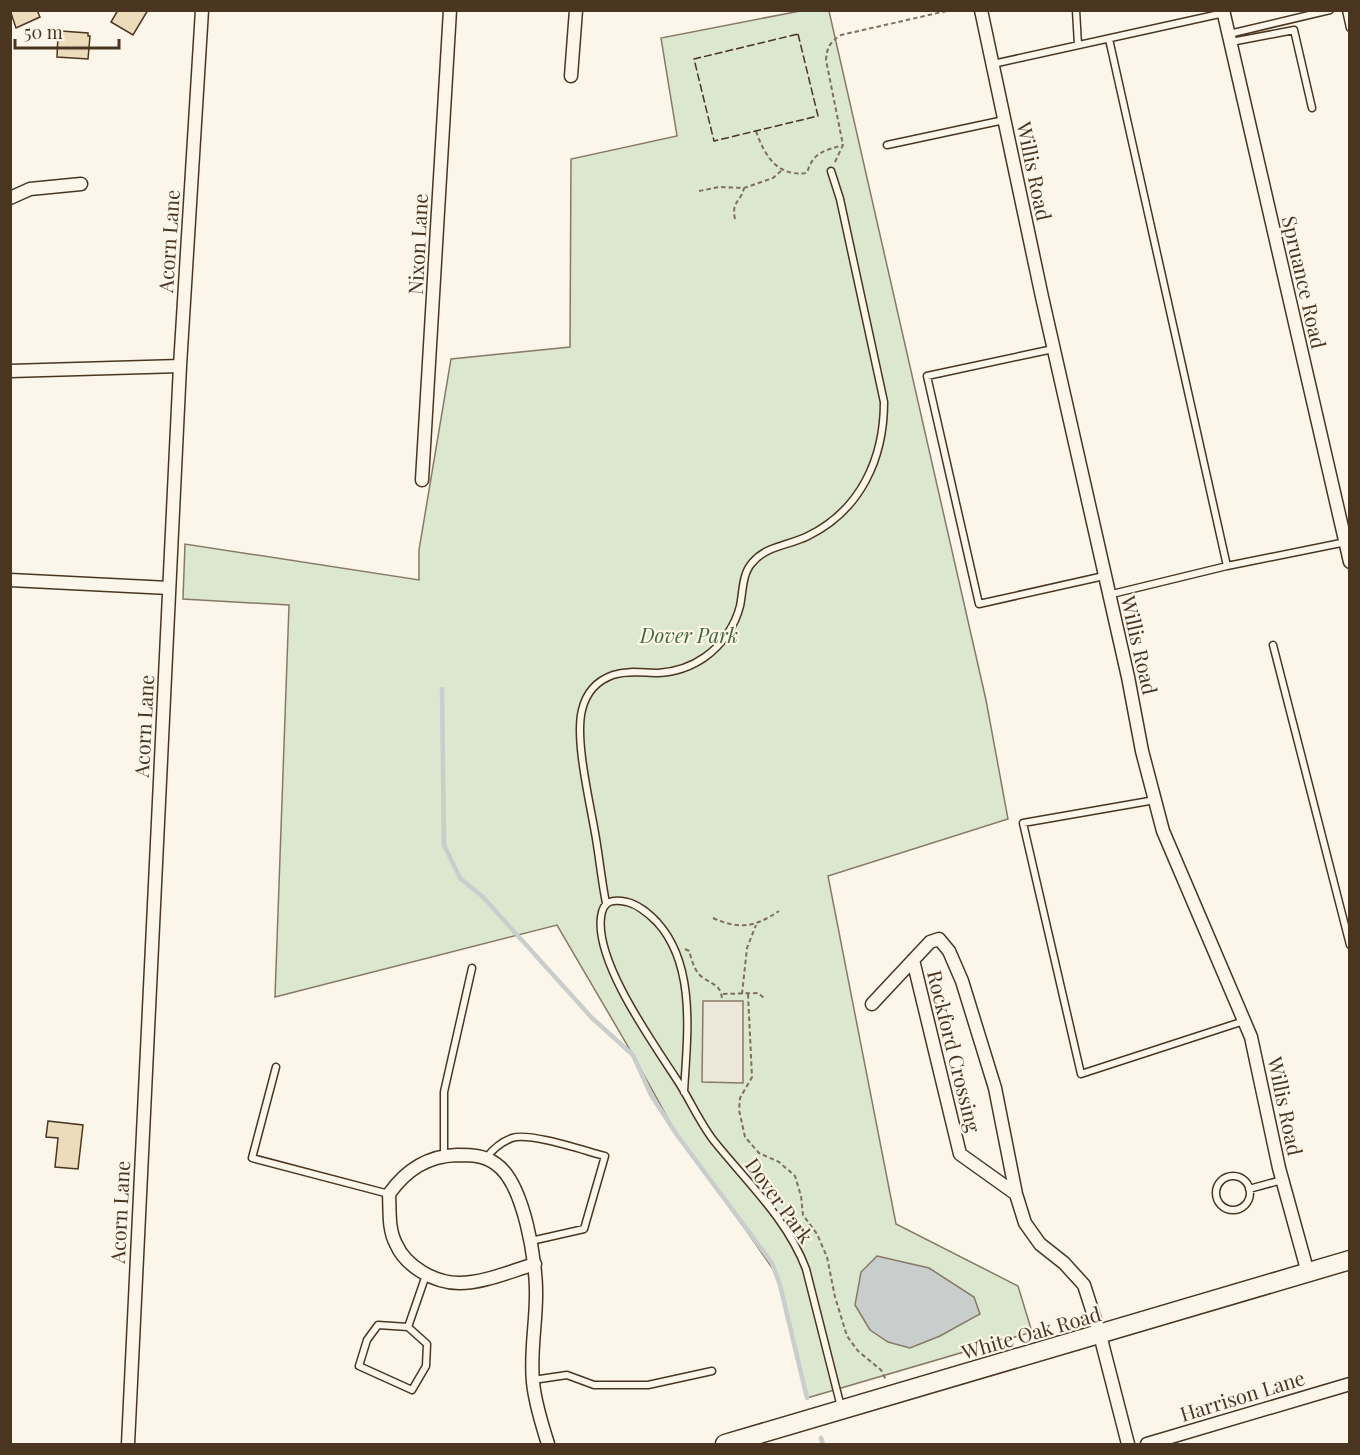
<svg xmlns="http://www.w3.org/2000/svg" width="1360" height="1455" font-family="'Playfair Display',serif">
<rect width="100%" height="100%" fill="#fbf6e9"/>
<path fill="#dce7d0" stroke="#887966" stroke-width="1.5" d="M 800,11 L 829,11 L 986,700 L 1008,819 L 828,876 L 896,1224 L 1018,1286 L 1032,1332 L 807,1398 L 777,1275 L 728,1204 L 677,1135 L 633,1055 L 557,925 L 275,997 L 289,605 L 183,599 L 185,544 L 419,580 L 419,550 L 451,359 L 570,347 L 571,159 L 677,136 L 661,38 Z"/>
<path fill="#ede7d9" stroke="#887966" stroke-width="1.5" d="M 703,1001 L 743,1001 L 743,1083 L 702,1082 Z"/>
<path fill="#c9cecd" stroke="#887966" stroke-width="1.5" d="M 877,1256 L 929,1268 L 974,1297 L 980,1314 L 940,1336 L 910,1348 L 888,1342 L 870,1330 L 855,1305 L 861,1272 Z"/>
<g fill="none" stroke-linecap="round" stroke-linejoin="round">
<path stroke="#c9cecd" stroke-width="4.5" d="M 442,689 L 444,845 L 460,878 L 483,897 L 592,1018 L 633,1055 L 651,1095 L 677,1135 L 772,1263 L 780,1285 L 807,1398
M 821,1438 L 823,1444"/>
</g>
<path fill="#ecdcbc" stroke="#4a3520" stroke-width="1.5" d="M 10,10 L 37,10 L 40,17 L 16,28 Z
M 118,10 L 148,10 L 133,35 L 111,22 Z
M 61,31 L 88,33 L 88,36 L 90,36 L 88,59 L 57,57 L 58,34 L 60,34 Z
M 48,1121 L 83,1125 L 78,1169 L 55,1167 L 58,1138 L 46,1137 Z"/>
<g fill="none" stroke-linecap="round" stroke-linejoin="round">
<g stroke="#4a3520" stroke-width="9">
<path id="lane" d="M 1076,10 L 1078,45
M 1346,10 L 1350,28
M 1229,34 L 1330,10
M 1109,39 L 1227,566
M 1231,42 L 1294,30 L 1312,108
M 993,64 L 1224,13
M 887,145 L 1004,120
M 1053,349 L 927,376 L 979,604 L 1104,576
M 1108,595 L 1227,566 L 1346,542
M 1273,645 L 1350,945
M 1155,800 L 1023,823 L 1081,1074 L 1244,1021
M 606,903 C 602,883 600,864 597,845 C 592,810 574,742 582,710 C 586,693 596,681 613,675 C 628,670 644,673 658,673 C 675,672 691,667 705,657 C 722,645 735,626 740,606 C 743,592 742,574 752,563 C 767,545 788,546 808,536 C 861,510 884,458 884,402 L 840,199 L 831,171
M 276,1067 L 252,1158 L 389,1194
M 684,1092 C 687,1037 697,966 657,922 C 648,913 639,905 627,902 C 613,899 603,900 601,917 C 595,963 654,1044 679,1083 C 691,1102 700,1123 714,1141 C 746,1181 788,1220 806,1269 L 841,1407
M 444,1156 L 444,1092 L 472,968
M 486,1158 C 493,1149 501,1142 512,1138 C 530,1132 585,1151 605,1156 L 584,1229 L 531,1241
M1216 1193a17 17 0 1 1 34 0a17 17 0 1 1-34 0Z
M 1249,1189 L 1282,1180
M 408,1327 L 427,1344 L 426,1366 L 412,1390 L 359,1366 L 367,1340 L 378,1325 L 408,1327 L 426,1275
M 533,1380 L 567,1375 L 594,1385 L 648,1385 L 712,1371"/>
</g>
<g stroke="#4a3520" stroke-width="15">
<path id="street" d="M 981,10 L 1042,297 L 1128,677 L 1142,751 L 1163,831 L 1251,1037 L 1279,1168 L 1308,1273
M 1223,10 L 1350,562
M 571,76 L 576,10
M 10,198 L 30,189 L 81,184
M 10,371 L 180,366
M 422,480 L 450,10
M 10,580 L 169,588
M 913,960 L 960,1154 L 1016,1194
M 872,1004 L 930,942 L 939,939 L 949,951 L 962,981 L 995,1088 L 1016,1194 L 1025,1223 L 1040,1244 L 1064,1263 L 1084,1285 L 1100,1335 L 1128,1444
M 535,1264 C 511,1271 484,1283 459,1283 C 435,1283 406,1267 396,1244 C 388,1229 390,1211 389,1194 C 406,1170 427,1156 457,1155 C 471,1155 484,1155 496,1164 C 524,1183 537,1263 536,1296 C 536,1324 530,1353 533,1382 C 535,1404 542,1424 548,1444
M 128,1444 L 180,366 L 202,10
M 1147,1444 L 1350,1384"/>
</g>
<g stroke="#4a3520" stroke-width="21">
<path id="secondary" d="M 725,1444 L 1350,1260"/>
</g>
<path stroke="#7f6f5c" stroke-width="2" stroke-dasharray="4.5 3" stroke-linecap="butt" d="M 756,131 C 765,157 778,177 807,173 C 813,152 824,151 843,145
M 835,162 L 843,145 L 826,60 C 827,47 830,42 841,35 L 951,10
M 699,191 L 719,187 L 744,188 L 773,178 L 781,171
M 735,219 C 731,201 741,202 744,188
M 713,918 C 740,930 755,927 779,911
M 685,949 L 689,951 C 692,960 694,971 702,977 C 713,985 722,985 722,1001
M 723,994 L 758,993 L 764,998
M 742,994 L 747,948 L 756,925
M 748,994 L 752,1077 L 740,1098 L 739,1110 L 745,1137 L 759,1153 L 779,1162 L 795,1176 L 801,1196 L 803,1215 L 817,1234 L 827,1257 L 835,1297 L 847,1336 L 858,1351 L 881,1370 L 886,1380"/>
<use href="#lane" stroke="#fbf6e9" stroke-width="6"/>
<use href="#street" stroke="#fbf6e9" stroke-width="12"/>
<use href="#secondary" stroke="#fbf6e9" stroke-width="18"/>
<path stroke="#4a3520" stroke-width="1.5" stroke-dasharray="8 3" stroke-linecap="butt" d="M 798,34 L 818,116 L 714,141 L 694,59 Z"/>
</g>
<g text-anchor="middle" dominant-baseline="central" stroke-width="4.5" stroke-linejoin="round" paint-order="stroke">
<g font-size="20" fill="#4a3520" stroke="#fbf6e9">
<text transform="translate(1035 171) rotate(78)">Willis Road</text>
<text transform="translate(168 241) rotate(-86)">Acorn Lane</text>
<text transform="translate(417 244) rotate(-87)">Nixon Lane</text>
<text transform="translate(1305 282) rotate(77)">Spruance Road</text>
<text transform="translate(1140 645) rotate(77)">Willis Road</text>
<text transform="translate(143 726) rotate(-87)">Acorn Lane</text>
<text transform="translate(955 1051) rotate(76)">Rockford Crossing</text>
<text transform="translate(1286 1106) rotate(78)">Willis Road</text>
<text transform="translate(780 1200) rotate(54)">Dover Park</text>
<text transform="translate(119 1212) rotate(-87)">Acorn Lane</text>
<text transform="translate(1031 1332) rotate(-16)">White Oak Road</text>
<text transform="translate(1242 1395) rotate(-17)">Harrison Lane</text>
</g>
<g font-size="20" font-style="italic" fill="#436837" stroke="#fbf6e9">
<text x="689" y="634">Dover Park</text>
</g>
</g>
<rect width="1360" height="1455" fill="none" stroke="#4a3520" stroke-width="24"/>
<path d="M15 39v9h104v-9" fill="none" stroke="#4a3520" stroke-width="3"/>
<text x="24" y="39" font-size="18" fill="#4a3520" stroke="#fbf6e9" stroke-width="4.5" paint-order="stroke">50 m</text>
</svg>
